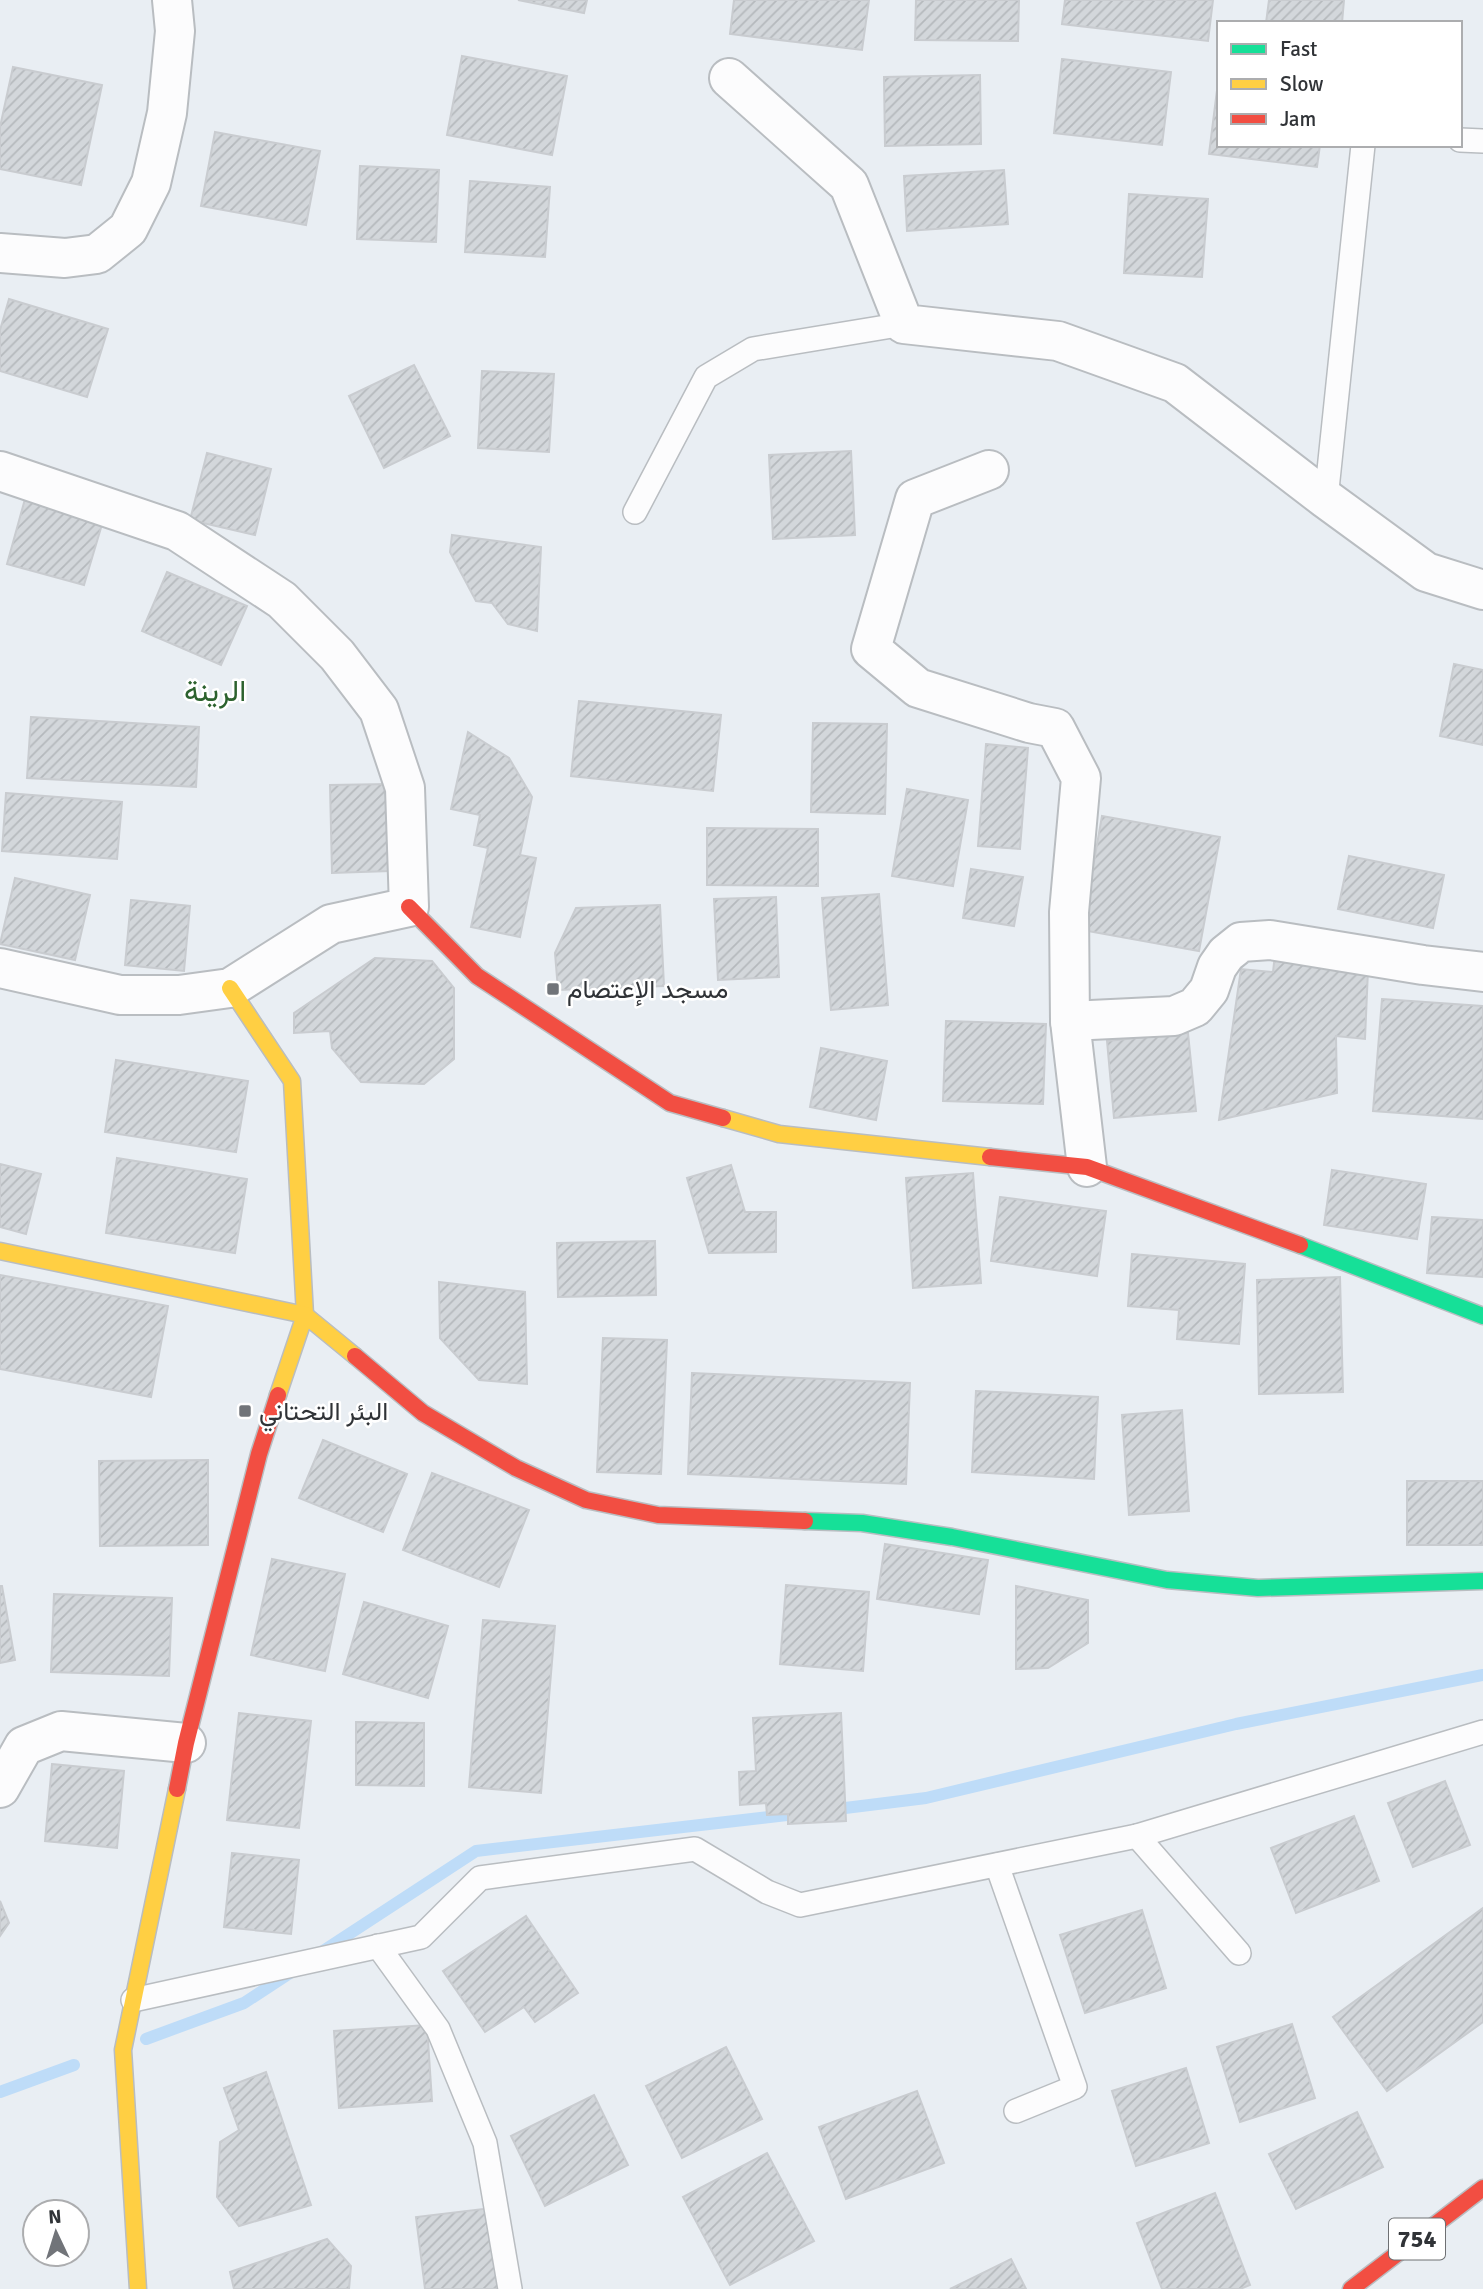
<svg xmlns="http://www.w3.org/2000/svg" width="1483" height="2289" viewBox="0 0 1483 2289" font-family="Signika,Vazirmatn,sans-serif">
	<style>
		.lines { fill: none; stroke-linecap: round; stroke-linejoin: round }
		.stream { stroke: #bedcf8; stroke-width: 12 }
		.building { fill: url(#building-hatch); stroke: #c9ccd0; stroke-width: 2 }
		.lane-casing { stroke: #b9bdc1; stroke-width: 26 }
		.street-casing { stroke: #b9bdc1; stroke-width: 42 }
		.fast-casing { stroke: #b9bdc1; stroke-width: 19 }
		.slow-casing { stroke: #b9bdc1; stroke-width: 19 }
		.jam-casing { stroke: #b9bdc1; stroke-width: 19 }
		.lane { stroke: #fcfcfd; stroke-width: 23 }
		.street { stroke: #fcfcfd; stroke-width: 38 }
		.fast { stroke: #16e098; stroke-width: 16 }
		.slow { stroke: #ffcf43; stroke-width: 16 }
		.jam { stroke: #f24e42; stroke-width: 16 }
		.poi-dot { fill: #717479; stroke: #fff; stroke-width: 2.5 }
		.labels { text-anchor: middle; stroke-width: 5; stroke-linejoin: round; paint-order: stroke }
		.shield { fill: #fff; stroke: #6e7073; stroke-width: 2 }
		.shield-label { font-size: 24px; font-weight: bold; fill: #303337 }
		.poi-label { font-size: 26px; fill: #303337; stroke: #fff; text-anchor: start }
		.quarter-label { font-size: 30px; fill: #2c622e; stroke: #fff }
	</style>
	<defs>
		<pattern id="building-hatch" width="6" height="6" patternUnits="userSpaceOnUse" patternTransform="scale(1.75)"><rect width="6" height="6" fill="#d3d7db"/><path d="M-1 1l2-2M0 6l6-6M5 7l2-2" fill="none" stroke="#b5b9bd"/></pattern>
	</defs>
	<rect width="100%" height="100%" fill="#e9eef3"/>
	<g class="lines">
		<g class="stream">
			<path d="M829,1810L926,1798L1236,1724L1483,1675"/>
			<path d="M320,1953L476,1851L804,1813"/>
			<path d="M146,2039L244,2003L293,1971"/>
			<path d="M0,2092L74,2065"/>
		</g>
	</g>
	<g class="building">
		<path d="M518,0H587L584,13Z"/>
		<path d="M734,0H869L862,50L730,34Z"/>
		<path d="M916,0H1019L1018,41L915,40Z"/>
		<path d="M1065,0H1213L1208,41L1062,24Z"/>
		<path d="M1269,0H1344L1342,23H1266Z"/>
		<path d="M462,56L567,76L552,155L447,135Z"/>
		<path d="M1062,59L1171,72L1162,145L1054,133Z"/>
		<path d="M13,67L102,85L81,185L0,169V127Z"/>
		<path d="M980,75L981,144L885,146L884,77Z"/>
		<path d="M1217,90L1219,145H1320L1317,167L1209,154Z"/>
		<path d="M215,132L320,151L306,225L201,206Z"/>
		<path d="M360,166L439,170L436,242L357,239Z"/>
		<path d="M1004,170L1008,224L907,231L904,176Z"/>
		<path d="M470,181L550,187L545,257L465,252Z"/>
		<path d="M1129,194L1208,199L1202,277L1124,273Z"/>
		<path d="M9,299L108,329L87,397L0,371V330Z"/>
		<path d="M414,365L450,436L384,468L349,396Z"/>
		<path d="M482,371L554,374L549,452L478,448Z"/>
		<path d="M851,451L855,535L773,539L769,455Z"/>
		<path d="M207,453L271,469L255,535L190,520Z"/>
		<path d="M25,499L103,521L84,585L7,564Z"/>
		<path d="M452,535L541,547L537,631L508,624L492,603L476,601L450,552Z"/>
		<path d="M167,572L247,606L221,665L142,631Z"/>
		<path d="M1454,664L1483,670V745L1440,736Z"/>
		<path d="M579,701L721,715L713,791L571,776Z"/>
		<path d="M31,717L199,727L196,787L27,778Z"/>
		<path d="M813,723L887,724L885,814L811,812Z"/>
		<path d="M468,732L509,758L532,797L520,855L536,858L520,937L471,927L488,848L474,845L480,815L451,809Z"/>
		<path d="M986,744L1028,748L1020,849L978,846Z"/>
		<path d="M389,784L390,871L332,873L330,785Z"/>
		<path d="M907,789L968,800L953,886L892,876Z"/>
		<path d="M6,793L122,802L117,859L2,851Z"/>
		<path d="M1102,816L1220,837L1199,951L1082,930Z"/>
		<path d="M707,828L818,829V886L707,885Z"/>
		<path d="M1349,856L1444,875L1433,928L1338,909Z"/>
		<path d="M971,869L1023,877L1014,926L963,918Z"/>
		<path d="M15,878L90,895L75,960L0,944Z"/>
		<path d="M879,894L888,1005L831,1010L822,898Z"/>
		<path d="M776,897L779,977L718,980L714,899Z"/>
		<path d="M131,900L190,906L184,971L125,965Z"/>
		<path d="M660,905L664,986L558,990L555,953L576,908Z"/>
		<path d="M1275,954L1368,970L1365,1039L1336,1036L1337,1093L1219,1120L1241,969L1273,972Z"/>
		<path d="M375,958L432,961L454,988V1059L424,1084L361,1082L332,1048L330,1031L294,1033V1013Z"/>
		<path d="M1382,999L1483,1006V1119L1373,1111Z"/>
		<path d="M946,1021L1046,1024L1043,1104L943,1101Z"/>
		<path d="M1188,1033L1196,1111L1114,1118L1107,1041Z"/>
		<path d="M821,1048L887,1061L876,1120L810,1107Z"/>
		<path d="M116,1060L248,1081L236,1152L105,1132Z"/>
		<path d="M117,1158L247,1179L235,1253L106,1233Z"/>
		<path d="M0,1164L41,1174L26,1234L0,1227Z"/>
		<path d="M731,1165L745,1212H776V1252L709,1253L687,1178Z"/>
		<path d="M1332,1170L1426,1184L1417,1239L1324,1225Z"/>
		<path d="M973,1173L981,1283L913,1288L906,1178Z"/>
		<path d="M1000,1197L1106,1211L1097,1276L991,1261Z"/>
		<path d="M1432,1217L1483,1220V1277L1427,1273Z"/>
		<path d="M655,1241L656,1295L558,1297L557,1243Z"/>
		<path d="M1132,1254L1245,1264L1239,1344L1177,1339L1179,1310L1128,1306Z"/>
		<path d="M0,1275L168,1306L151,1397L0,1369Z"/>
		<path d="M1340,1277L1343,1392L1259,1394L1257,1280Z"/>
		<path d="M439,1282L525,1292L527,1384L479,1380L440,1338Z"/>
		<path d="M603,1338L667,1340L661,1474L597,1472Z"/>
		<path d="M692,1373L910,1383L906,1484L688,1474Z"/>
		<path d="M976,1391L1098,1397L1094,1479L972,1472Z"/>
		<path d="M1182,1410L1189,1511L1129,1515L1122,1415Z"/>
		<path d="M323,1440L407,1474L383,1532L299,1498Z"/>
		<path d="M208,1460V1545L100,1546L99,1461Z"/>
		<path d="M432,1473L529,1510L499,1587L403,1550Z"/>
		<rect x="1407" y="1481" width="76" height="64"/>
		<path d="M885,1544L988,1560L979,1614L877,1599Z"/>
		<path d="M272,1559L345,1574L325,1671L251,1655Z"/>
		<path d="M786,1585L869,1592L863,1671L780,1664Z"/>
		<path d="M0,1586H2L15,1660L0,1663Z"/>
		<path d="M1016,1586L1088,1600V1643L1048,1668L1016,1669Z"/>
		<path d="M54,1594L172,1598L169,1676L51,1672Z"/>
		<path d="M364,1602L448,1626L428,1698L343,1674Z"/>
		<path d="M483,1620L555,1626L541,1793L469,1787Z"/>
		<path d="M239,1713L311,1721L299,1828L227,1820Z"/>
		<path d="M841,1713L846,1821L788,1824V1814L767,1815L766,1803L740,1805L739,1772L756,1771L753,1718Z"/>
		<path d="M356,1722L424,1723V1786L356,1785Z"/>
		<path d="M52,1764L124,1771L117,1848L45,1841Z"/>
		<path d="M1445,1781L1470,1845L1413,1867L1388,1803Z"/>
		<path d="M1354,1816L1379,1881L1296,1913L1271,1848Z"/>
		<path d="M232,1853L299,1860L291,1934L224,1927Z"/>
		<path d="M0,1901L9,1923L0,1936Z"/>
		<path d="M1483,1908V2022L1387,2091L1333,2017Z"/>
		<path d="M1142,1910L1166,1988L1085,2013L1060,1935Z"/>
		<path d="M526,1916L578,1993L535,2022L524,2007L485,2032L443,1971Z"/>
		<path d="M1292,2024L1315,2098L1240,2122L1217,2047Z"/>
		<path d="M427,2025L432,2101L339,2108L334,2031Z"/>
		<path d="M726,2047L762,2119L682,2158L646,2086Z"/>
		<path d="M1186,2068L1209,2143L1136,2166L1112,2091Z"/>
		<path d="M266,2072L311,2205L239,2226L217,2197L220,2142L239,2130L224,2088Z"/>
		<path d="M917,2091L944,2163L846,2199L819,2127Z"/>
		<path d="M594,2095L628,2165L545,2206L511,2136Z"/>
		<path d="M1357,2112L1383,2167L1296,2209L1269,2154Z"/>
		<path d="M767,2153L814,2241L730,2285L683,2197Z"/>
		<path d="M1215,2193L1250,2285L1240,2289H1162L1137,2223Z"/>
		<path d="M491,2208L501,2289H425L416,2217Z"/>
		<path d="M327,2239L351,2266L349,2289H234L230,2272Z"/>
		<path d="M1011,2259L1026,2289H950Z"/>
	</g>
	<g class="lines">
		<defs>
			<g id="lane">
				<path d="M1460,140L1483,141"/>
				<path d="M1326,499L1363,145"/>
				<path d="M635,512L706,377L753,349L904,324"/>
				<path d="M1137,1836L1483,1732"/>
				<path d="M997,1865L1075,2087L1016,2111"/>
				<path d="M378,1946L438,2029L485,2143L510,2289"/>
				<path d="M133,2000L421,1937L480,1878L695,1849L767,1892L800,1905L1137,1836L1239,1953"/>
			</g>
			<g id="street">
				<path d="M729,78L849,185L904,324L1058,341L1175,383L1326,499L1426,572L1483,590"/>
				<path d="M0,253L65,258L97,254L128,229L151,183L167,113L175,31L172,0"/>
				<path d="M989,470L915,499L871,649L918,688L1029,723L1055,728L1081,778L1069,912L1070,1021L1087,1167"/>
				<path d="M0,471L177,531L282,600L337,655L379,710L405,788L409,907L331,924L230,988L179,995H120L0,968"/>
				<path d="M1070,1021L1174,1016L1195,1007L1209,990L1217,967L1226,954L1241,942L1270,940L1423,965L1483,972"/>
				<path d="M0,1788L24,1746L61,1731L186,1743"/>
			</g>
			<g id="fast">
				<path d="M1300,1245L1483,1316"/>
				<path d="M805,1521L862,1523L952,1537L1167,1580L1258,1588L1483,1581"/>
			</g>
			<g id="slow">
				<path d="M230,988L292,1081L305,1315L278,1395"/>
				<path d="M723,1118L779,1134L990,1157"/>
				<path d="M0,1251L305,1315L355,1356"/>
				<path d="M138,2289L123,2050L177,1789"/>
			</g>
			<g id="jam">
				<path d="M409,907L477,976L670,1103L723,1118"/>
				<path d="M990,1157L1087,1167L1300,1245"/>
				<path d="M355,1356L423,1413L516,1468L586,1500L658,1515L805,1521"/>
				<path d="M177,1789L186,1743L259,1454L278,1395"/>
				<path d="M1351,2289L1483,2188"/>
			</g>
		</defs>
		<use href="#lane" class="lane-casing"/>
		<use href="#street" class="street-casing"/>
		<use href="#fast" class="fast-casing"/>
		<use href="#slow" class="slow-casing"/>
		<use href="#jam" class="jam-casing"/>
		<use href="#lane" class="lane"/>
		<use href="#street" class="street"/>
		<use href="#fast" class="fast"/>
		<use href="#slow" class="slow"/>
		<use href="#jam" class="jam"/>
	</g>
	<g class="poi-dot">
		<rect x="546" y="982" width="14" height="14" rx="3.5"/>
		<rect x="238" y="1404" width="14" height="14" rx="3.5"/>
	</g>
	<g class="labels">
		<rect class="shield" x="1389" y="2218.5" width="56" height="41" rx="5"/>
		<g class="shield-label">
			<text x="1417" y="2247">754</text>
		</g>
		<g class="poi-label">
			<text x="567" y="998">مسجد الإعتصام</text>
			<text x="259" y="1420">البئر التحتاني</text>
		</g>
		<g class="quarter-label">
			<text x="215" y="701">الرينة</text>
		</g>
	</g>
	<rect x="1217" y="21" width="245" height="126" fill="#ffffff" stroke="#acadaf" stroke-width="2"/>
	<rect x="1231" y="44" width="35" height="10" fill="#16e098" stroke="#acadaf" stroke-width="2"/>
	<text x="1280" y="56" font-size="21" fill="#303337">Fast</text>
	<rect x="1231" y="79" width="35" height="10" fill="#ffcf43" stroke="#acadaf" stroke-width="2"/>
	<text x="1280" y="91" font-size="21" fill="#303337">Slow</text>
	<rect x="1231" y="114" width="35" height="10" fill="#f24e42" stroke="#acadaf" stroke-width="2"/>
	<text x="1280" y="126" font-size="21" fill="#303337">Jam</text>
	<g transform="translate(56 2233) rotate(356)"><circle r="33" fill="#ffffff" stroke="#acadaf" stroke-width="2"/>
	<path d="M0-5L12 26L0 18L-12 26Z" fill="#717479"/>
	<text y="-10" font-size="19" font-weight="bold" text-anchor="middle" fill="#303337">N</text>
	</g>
</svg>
